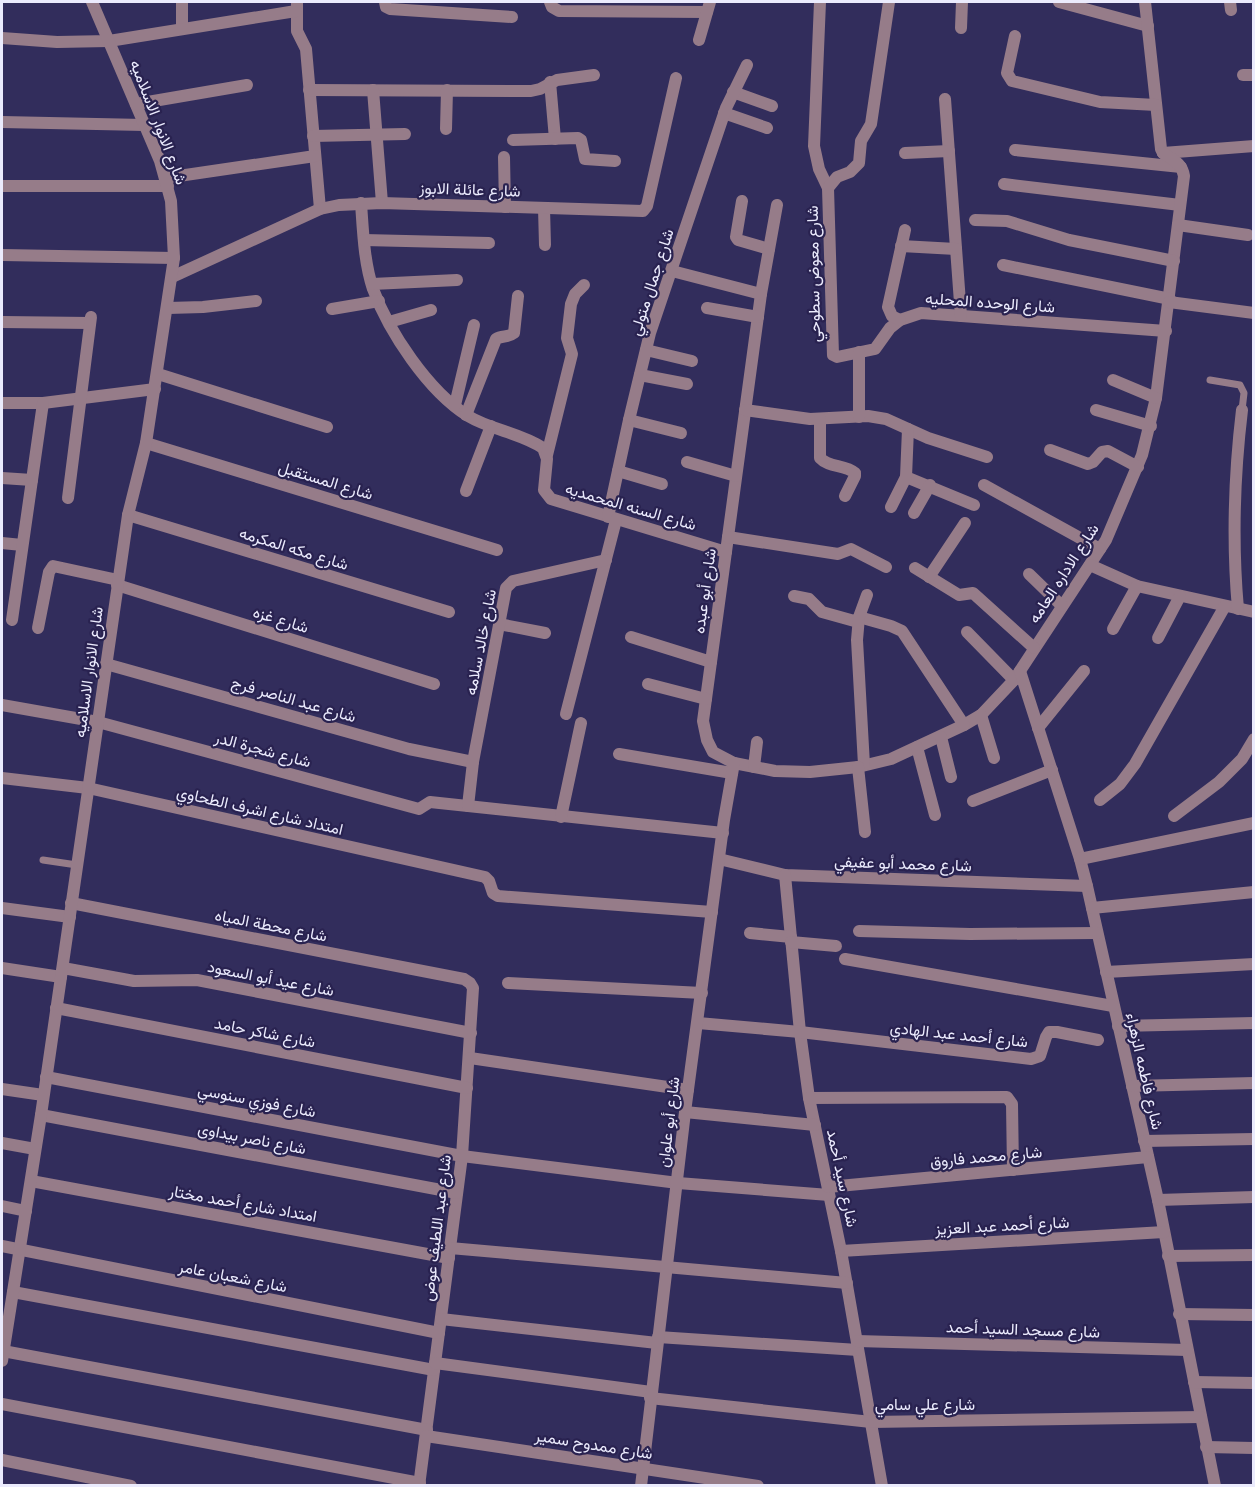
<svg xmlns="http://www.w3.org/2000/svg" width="1255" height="1487" viewBox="0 0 1255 1487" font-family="'Varela Round',Vazirmatn,sans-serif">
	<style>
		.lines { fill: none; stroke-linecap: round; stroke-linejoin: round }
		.lane { stroke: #967c89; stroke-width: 7 }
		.street { stroke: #967c89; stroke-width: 12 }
		.labels { text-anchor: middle; stroke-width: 4.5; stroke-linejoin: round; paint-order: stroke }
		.street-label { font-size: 16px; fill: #ebebfd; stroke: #292250 }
	</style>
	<rect width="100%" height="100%" fill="#322d5c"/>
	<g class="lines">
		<g class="lane">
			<path d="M1210,380L1240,385L1244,393L1242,410"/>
			<path d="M43,860L77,865"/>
		</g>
		<g class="street">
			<path d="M182,2V29"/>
			<path d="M297,2V31L306,49L320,209"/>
			<path d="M385,2L386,7L390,9L512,17"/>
			<path d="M550,2L552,7L559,11L707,12"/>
			<path d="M820,2L814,146L819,169L828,188"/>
			<path d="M889,2L871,124L861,141L859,163L850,172L837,177L828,188L833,355L837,357L875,349L890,328L900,320L921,313L1166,331"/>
			<path d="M1059,2L1148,26"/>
			<path d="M1145,2L1161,149L1163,153"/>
			<path d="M1230,2L1231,10"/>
			<path d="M961,28L962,2"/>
			<path d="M1015,36L1007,73L1012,81L1100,102L1156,105"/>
			<path d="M2,38L57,42L109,41L296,11"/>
			<path d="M699,40L710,2"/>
			<path d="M1243,75H1254"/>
			<path d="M550,82L555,139"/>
			<path d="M309,90L531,91L540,89L557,80L594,75"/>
			<path d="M373,90L382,203"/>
			<path d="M733,92L772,106"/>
			<path d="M945,99L961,316"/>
			<path d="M136,104L247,85"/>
			<path d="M724,113L767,128"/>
			<path d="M2,122L144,125"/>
			<path d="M446,129L447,90"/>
			<path d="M313,136L405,134"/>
			<path d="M513,140L578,138L581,140L585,159L615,161"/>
			<path d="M1015,150L1181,167"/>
			<path d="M905,153L949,151"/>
			<path d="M1163,153L1254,146"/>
			<path d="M504,157L505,207"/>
			<path d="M165,178L315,156"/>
			<path d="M1004,184L1180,205"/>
			<path d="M2,186H168"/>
			<path d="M742,201L736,237L738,240L769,249"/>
			<path d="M361,203C363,231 364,262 373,289C389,332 428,391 468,416C491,430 521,433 543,448L547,459L544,490L551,499L726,552"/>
			<path d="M777,205L761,294L703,721L707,740L713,752L734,763L775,771L810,772L858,767L891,759L964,725L981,715L1014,680L1106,540L1142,455L1156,398L1184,176C1182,163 1173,160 1163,153"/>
			<path d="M544,208L545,245"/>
			<path d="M975,220L1007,221L1069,240L1174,261"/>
			<path d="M1178,225L1248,235"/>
			<path d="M364,240L489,243"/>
			<path d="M901,246L956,249"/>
			<path d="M2,255L174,258"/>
			<path d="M1003,265L1170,299"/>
			<path d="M672,271L761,294"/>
			<path d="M172,277L320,209L339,205L382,203L643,211L647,206L676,78"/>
			<path d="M372,284L457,280"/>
			<path d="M1169,302L1254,313"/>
			<path d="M168,308L203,307L256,301"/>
			<path d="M707,308L758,317"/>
			<path d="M332,309L379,301"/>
			<path d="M900,320L892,316L888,307L905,230"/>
			<path d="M2,322L90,323"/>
			<path d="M389,322L431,310"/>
			<path d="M646,350L692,361"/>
			<path d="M158,374L327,427"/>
			<path d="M640,375L687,384"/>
			<path d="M1113,380L1156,398"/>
			<path d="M2,403H43L155,389"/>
			<path d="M455,405L474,325"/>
			<path d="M745,410L810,419L868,416L886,419L928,438L987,457"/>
			<path d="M1096,410L1151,426"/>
			<path d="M466,415L496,339C502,335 508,338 514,333L518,296"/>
			<path d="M859,417V352"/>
			<path d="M820,419V458C829,468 845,464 855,473V476L845,496"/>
			<path d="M629,420L681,433"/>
			<path d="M146,443L497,550"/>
			<path d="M1050,450L1088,464L1093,462L1102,452L1108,451L1138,467"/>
			<path d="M547,455L572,354L567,338L571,304L575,294L584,285"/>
			<path d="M687,462L736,476"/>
			<path d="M618,471L662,484"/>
			<path d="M906,477L974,505"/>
			<path d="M2,478L32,480"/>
			<path d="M984,485L1100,549"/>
			<path d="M466,491L491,426"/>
			<path d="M68,498L91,317"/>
			<path d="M891,507L906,477L908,429"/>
			<path d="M914,513L930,485"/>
			<path d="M128,515L449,612"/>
			<path d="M608,517L629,420L650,333L726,108L747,65"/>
			<path d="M728,537L838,554L851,549L886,567"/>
			<path d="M2,543L22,545"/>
			<path d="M1090,565L1137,586L1254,612"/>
			<path d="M915,568L959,595L973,593L1034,648"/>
			<path d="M1029,574L1062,606"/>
			<path d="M929,577L965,523"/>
			<path d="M117,585L434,684"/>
			<path d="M794,596L809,599L822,612L858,622"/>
			<path d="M1238,609C1232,542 1234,477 1242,410"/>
			<path d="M859,617L891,626L902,631L964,725"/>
			<path d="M12,620L43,403"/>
			<path d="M499,624L545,633"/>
			<path d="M38,628L49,572L53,566L118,580"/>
			<path d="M1113,629L1137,586"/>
			<path d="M967,632L1014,680"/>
			<path d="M631,637L711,662"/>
			<path d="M1158,638L1180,596"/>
			<path d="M106,664L409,749L473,762"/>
			<path d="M1020,671L1080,859L1087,886L1158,1200L1215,1486"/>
			<path d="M648,684L706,699"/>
			<path d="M2,705L98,722L419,809L430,802L723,833"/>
			<path d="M566,714L616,520"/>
			<path d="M981,715L994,758"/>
			<path d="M1038,728L1084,671"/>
			<path d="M941,737L951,777"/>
			<path d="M917,747L935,815"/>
			<path d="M619,754L732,773"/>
			<path d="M864,765L857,640L859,617L867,595"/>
			<path d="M754,767L757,742"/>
			<path d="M858,767L865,832"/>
			<path d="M2,778L88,788L485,877L489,881L493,893L498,896L712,912"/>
			<path d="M1100,800L1120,784L1135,764L1225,606"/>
			<path d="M973,801L1052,770"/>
			<path d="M468,806L473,762L506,588L513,581L606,560"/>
			<path d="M1174,816L1219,782L1242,759L1254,739"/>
			<path d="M561,817L581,723"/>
			<path d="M719,859L785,875L1087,886"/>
			<path d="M1080,859L1254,823"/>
			<path d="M785,875L800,1032L809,1098L841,1251L882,1486"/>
			<path d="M71,903L464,979L470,983L473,988L462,1156L419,1486"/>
			<path d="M2,908L70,917"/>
			<path d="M1092,908L1254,892"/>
			<path d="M859,931L970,934L1097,933"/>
			<path d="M750,933L791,937"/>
			<path d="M791,942L836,946"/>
			<path d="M845,959L1113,1006"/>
			<path d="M2,968L61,977"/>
			<path d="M63,968L134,981L197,980L471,1033"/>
			<path d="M1106,972L1254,964"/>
			<path d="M508,983L702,993"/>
			<path d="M56,1008L467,1088"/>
			<path d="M698,1023L800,1032L1031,1059L1040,1056L1046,1037L1049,1032H1057L1098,1040"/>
			<path d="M1118,1026L1254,1023"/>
			<path d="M470,1058L688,1090"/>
			<path d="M46,1077L462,1156L678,1183L829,1195"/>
			<path d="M1132,1086L1254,1083"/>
			<path d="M2,1089L43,1095"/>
			<path d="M809,1098L1007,1097L1012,1104L1013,1170"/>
			<path d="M685,1112L815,1125"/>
			<path d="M41,1115L457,1193"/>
			<path d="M1144,1141L1254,1139"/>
			<path d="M2,1143L35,1149"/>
			<path d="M31,1181L449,1258"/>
			<path d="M828,1187L1148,1157"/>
			<path d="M1158,1200L1254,1197"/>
			<path d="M2,1206L26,1211"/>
			<path d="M2,1246L439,1333"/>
			<path d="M450,1248L847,1283"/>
			<path d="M841,1251L1164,1232"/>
			<path d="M1168,1256L1254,1255"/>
			<path d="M13,1292L434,1370"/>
			<path d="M1179,1314L1254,1315"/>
			<path d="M441,1319L657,1343"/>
			<path d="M658,1337L858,1350"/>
			<path d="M857,1341L1187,1350"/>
			<path d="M3,1351L427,1430"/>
			<path d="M2,1361L41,1115L128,515L146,443L174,258L171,201L160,161L92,2"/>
			<path d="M435,1363L651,1392"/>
			<path d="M1194,1382L1254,1383"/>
			<path d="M650,1398L871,1422L1201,1417"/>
			<path d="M2,1404L420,1483"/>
			<path d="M426,1436L758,1486"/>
			<path d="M1206,1447L1254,1448"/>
			<path d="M2,1460L131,1486"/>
			<path d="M641,1486L685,1112L724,820L734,763"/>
		</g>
	</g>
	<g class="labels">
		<g class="street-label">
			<text transform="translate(159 122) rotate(69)" y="6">شارع الانوار الاسلاميه</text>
			<text transform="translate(470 189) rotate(2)" y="6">شارع عائلة الابوز</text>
			<text transform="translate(813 274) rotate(-91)" y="6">شارع معوض سطوحي</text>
			<text transform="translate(651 282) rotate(-72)" y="6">شارع جمال متولي</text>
			<text transform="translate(990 302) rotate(4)" y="6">شارع الوحده المحليه</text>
			<text transform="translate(326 480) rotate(17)" y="6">شارع المستقبل</text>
			<text transform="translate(631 506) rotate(16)" y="6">شارع السنه المحمديه</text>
			<text transform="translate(294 548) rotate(17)" y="6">شارع مكه المكرمه</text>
			<text transform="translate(1063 573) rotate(-57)" y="6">شارع الاداره العامه</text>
			<text transform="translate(704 591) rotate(-82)" y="6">شارع أبو عبده</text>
			<text transform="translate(281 619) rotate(17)" y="6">شارع غزه</text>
			<text transform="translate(480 642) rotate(-79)" y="6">شارع خالد سلامه</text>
			<text transform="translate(88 672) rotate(-82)" y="6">شارع الانوار الاسلاميه</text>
			<text transform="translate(294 699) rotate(16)" y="6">شارع عبد الناصر فرج</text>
			<text transform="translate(263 749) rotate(15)" y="6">شارع شجرة الدر</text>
			<text transform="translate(260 810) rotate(13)" y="6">امتداد شارع اشرف الطحاوي</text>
			<text transform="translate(903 863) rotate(2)" y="6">شارع محمد أبو عفيفي</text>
			<text transform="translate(271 925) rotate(11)" y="6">شارع محطة المياه</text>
			<text transform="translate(271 978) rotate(11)" y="6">شارع عيد أبو السعود</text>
			<text transform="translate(265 1032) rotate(11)" y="6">شارع شاكر حامد</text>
			<text transform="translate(959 1034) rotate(6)" y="6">شارع أحمد عبد الهادي</text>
			<text transform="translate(1145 1071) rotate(77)" y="6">شارع فاطمه الزهراء</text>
			<text transform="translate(257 1100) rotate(11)" y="6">شارع فوزي سنوسي</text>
			<text transform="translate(668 1122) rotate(-83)" y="6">شارع أبو علوان</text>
			<text transform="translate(252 1138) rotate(11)" y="6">شارع ناصر بيداوى</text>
			<text transform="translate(986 1156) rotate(-5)" y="6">شارع محمد فاروق</text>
			<text transform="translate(843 1178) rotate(78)" y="6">شارع سيد أحمد</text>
			<text transform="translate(243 1203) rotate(10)" y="6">امتداد شارع أحمد مختار</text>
			<text transform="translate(1002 1225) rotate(-3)" y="6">شارع أحمد عبد العزيز</text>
			<text transform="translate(436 1228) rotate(-83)" y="6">شارع عبد اللطيف عوض</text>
			<text transform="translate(233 1276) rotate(11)" y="6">شارع شعبان عامر</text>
			<text transform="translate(1023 1329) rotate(2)" y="6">شارع مسجد السيد أحمد</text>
			<text x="925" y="1410">شارع علي سامي</text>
			<text transform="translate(594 1444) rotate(9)" y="6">شارع ممدوح سمير</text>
		</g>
	</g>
	<rect width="1255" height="1487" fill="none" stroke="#ebebfd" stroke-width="6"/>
</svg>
